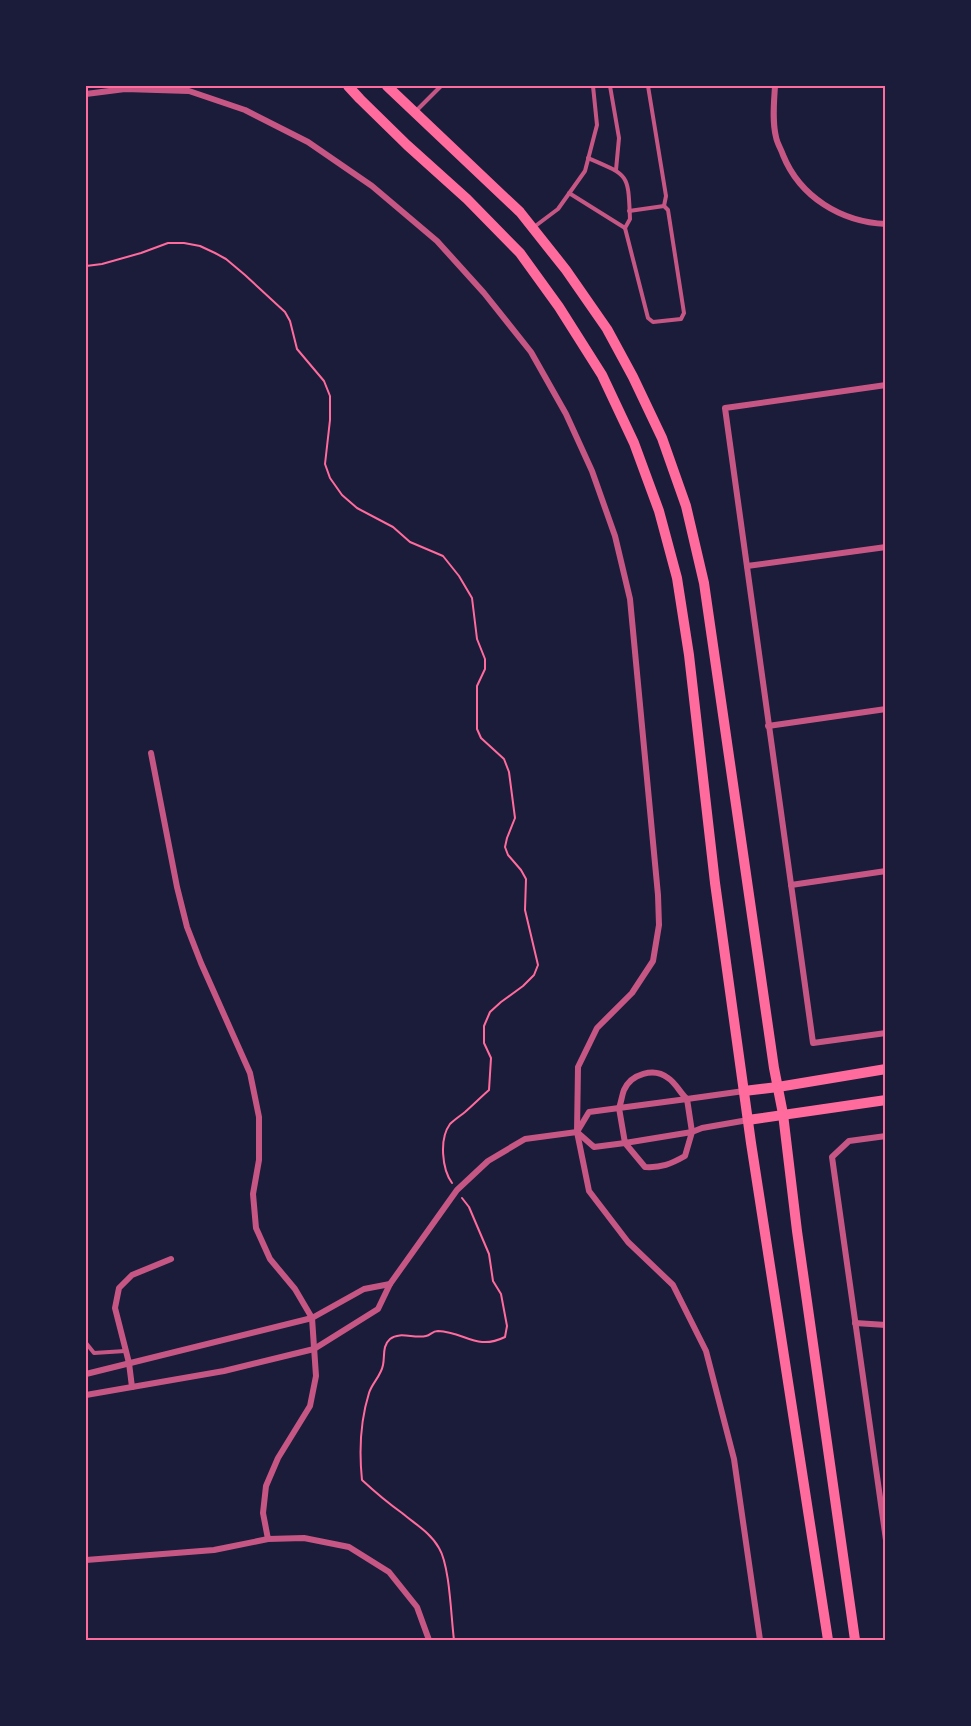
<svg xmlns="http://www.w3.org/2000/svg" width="971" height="1726" viewBox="0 0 971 1726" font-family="'Alegreya Sans',sans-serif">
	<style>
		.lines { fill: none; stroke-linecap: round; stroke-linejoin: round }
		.path { stroke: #ff6b9d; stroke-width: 2 }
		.service { stroke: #c65784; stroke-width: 4 }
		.minor { stroke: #c65784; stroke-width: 6 }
		.secondary { stroke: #ff6b9d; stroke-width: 10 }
		.neatline { fill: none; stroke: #ff6b9d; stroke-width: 2 }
	</style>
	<rect width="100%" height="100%" fill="#1b1b3a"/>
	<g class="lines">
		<g class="path">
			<path d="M86,266L102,264L141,253L168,243H184L200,246L215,253L226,259L245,275L285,312L290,321L297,349L324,381L330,396V420L325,464L330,478L342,495L357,508L393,527L410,542L443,556L459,576L472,598L477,639L485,659V669L477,686V729L481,738L504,759L509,772L515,818L507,838L505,847L508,855L521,870L526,879L525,910L538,965L534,975L523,986L501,1002L490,1012L484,1026V1043L491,1058L489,1090C481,1097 473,1105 465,1112C460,1116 454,1120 450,1124C439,1139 442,1169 452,1183"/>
			<path d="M454,1640C451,1618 450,1566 439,1548C431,1533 415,1524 402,1513C388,1503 375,1492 362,1480C359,1451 360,1422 369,1393C372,1383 381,1376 383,1365C385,1356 382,1346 390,1339C400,1331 414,1339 426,1336C431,1335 432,1331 438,1331C465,1332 476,1351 505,1337L507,1326L501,1294L493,1281L489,1254L469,1207L462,1198"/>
		</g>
		<g class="service">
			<path d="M610,86L619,138L616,170"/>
			<path d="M648,86L666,196L664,206"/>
			<path d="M416,111L441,86"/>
			<path d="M569,193L625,228L630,219C628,174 630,176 588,158"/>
			<path d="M534,227L558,209L585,171L597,125L593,86"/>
			<path d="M625,228L648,318L653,322L681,319L684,313L668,210L664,206L629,211"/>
			<path d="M86,1343L94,1353L125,1351"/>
		</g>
		<g class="minor">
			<path d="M775,86C774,102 772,121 776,137C777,143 781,149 783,155C800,197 841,222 886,224"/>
			<path d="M86,94L125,89L189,91L245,110L308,142L372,186L437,241L484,293L531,352L566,414L592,471L615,536L630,599L658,895L659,925L653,961L632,993L597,1028L578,1067L577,1132L589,1191L628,1242L673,1285L706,1351L734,1459L760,1640"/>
			<path d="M886,385L725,408L813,1043L886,1033"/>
			<path d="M747,566L886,547"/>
			<path d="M768,726L886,709"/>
			<path d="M151,753L177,887L187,927L201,963L250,1073L259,1117V1160L253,1194L256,1228L270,1259L295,1289L312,1318L316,1376L310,1406L278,1458L266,1486L263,1513L268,1539L304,1538L349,1547L389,1572L417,1607L429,1640"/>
			<path d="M791,885L886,871"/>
			<path d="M687,1099L692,1132L625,1143L619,1108Z"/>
			<path d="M577,1132L594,1147L625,1143L645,1167C661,1168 671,1164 685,1156L692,1132L702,1128L748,1120"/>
			<path d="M886,1136L849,1141L832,1157L886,1540"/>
			<path d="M855,1323L886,1325"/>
			<path d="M86,1374L312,1318L364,1289L390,1284"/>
			<path d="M132,1387L129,1363L115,1308L119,1288L132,1275L171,1259"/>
			<path d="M86,1395L224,1371L314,1349L378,1309L390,1284L457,1190L488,1161L525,1139L577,1132L589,1112L619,1108C621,1103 622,1095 624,1090C631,1074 654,1067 668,1078C676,1083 680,1093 687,1099L744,1091"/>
			<path d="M86,1560L214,1550L268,1539"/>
		</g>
		<g class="secondary">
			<path d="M348,86L360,99L407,145L467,199L520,253L559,307L602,375L634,443L659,511L677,578L689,655L715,883L751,1143L828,1640"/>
			<path d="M387,86L520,212L566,270L607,329L633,377L662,438L686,506L704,583L774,1068L783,1114L797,1231L855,1640"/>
			<path d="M744,1091L778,1087L886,1069"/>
			<path d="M748,1120L886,1100"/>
		</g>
	</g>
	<rect width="971" height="1726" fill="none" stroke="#1b1b3a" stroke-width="174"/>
	<rect x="87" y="87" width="797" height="1552" class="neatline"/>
</svg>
